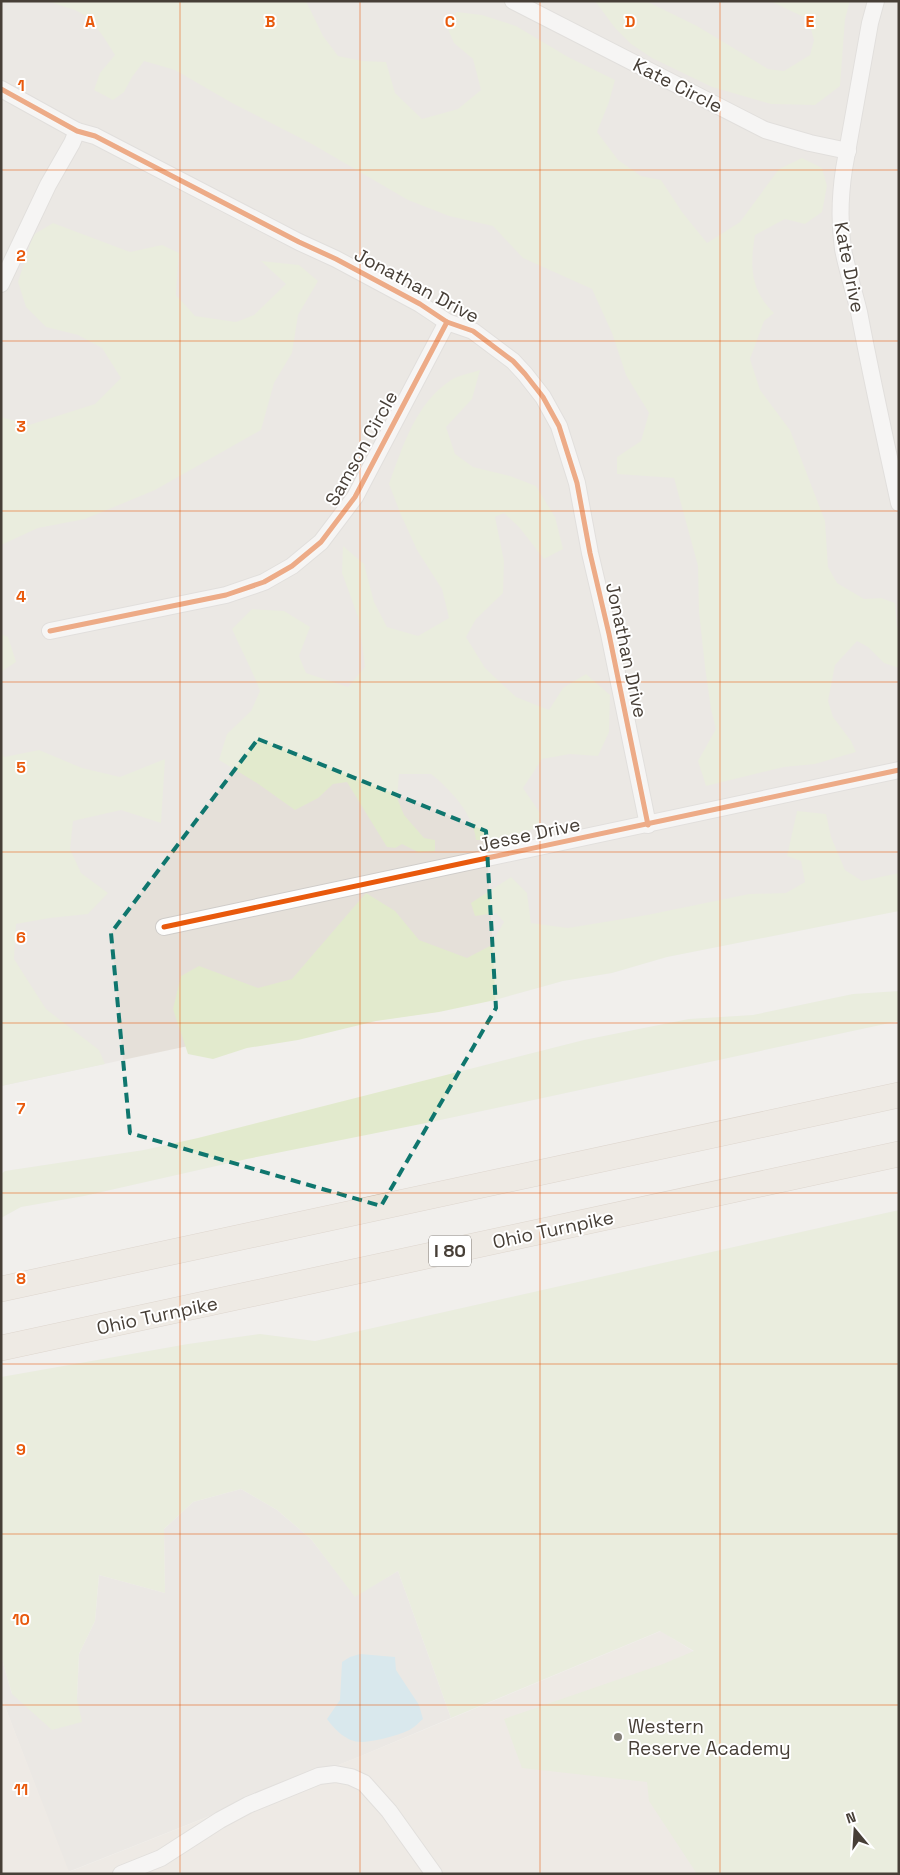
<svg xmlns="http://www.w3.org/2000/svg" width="900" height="1875" viewBox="0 0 900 1875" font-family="'Space Grotesk',sans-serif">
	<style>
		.residential { fill: #e5e0d9 }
		.education { fill: #ebe5db }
		.green { fill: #e2eacd }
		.water { fill: #bde0ed }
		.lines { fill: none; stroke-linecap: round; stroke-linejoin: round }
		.minor-casing { stroke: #cfccc9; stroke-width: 18 }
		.highway-casing { stroke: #c8b9a8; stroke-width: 26 }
		.minor { stroke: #fdfdfc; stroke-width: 16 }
		.highway { stroke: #ebe4da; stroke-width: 25 }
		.cycleway-casing { stroke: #fff; stroke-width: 8 }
		.cycleway { stroke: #e8590c; stroke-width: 5 }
		.marked { fill: none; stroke: #0f766e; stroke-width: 4; stroke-dasharray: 10 6; stroke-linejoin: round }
		.grid { fill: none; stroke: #e8590c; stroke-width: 1; stroke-opacity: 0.55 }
		.poi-dot { fill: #827d76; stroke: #fff; stroke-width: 2 }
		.labels { text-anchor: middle; stroke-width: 4; stroke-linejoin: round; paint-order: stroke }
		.shield { fill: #fff; stroke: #7e7973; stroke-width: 1 }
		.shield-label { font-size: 18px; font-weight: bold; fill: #473f37 }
		.street-label { font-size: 19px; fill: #473f37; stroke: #fff }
		.poi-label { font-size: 19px; fill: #473f37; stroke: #fff; text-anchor: start }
		.grid-label { font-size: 16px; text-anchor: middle; font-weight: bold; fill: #e8590c; stroke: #fff; stroke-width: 4; stroke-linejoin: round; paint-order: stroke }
	</style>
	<rect width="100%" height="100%" fill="#f1efec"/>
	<g class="residential">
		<path d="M1,1H899V894L1,1086Z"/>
		<path d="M241,1489L277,1510L311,1539L355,1596L398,1571L451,1718L361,1756L68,1872L1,1696V1656L12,1694L77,1699L79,1654L95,1621L99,1575L165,1593L164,1529L193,1502Z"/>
	</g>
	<path class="education" d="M661,1631L899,1781V1874H1V1696L69,1872L361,1756Z"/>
	<g class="green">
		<path d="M49,1H306L323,36L338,56L363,61L386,62L395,93L422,119L458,109L481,90L473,59L454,43L446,25L457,12L482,15L516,26L568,57L615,80L609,102L597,132L618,160L641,176L661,180L682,212L707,243L740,222L779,169L802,158L822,168L827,186L822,212L805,224L785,219L755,235C750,266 750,290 774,313L764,321L750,359L760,390L790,430L825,521L828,567L837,583L864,599L881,598L895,603L897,626L899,630V668L884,663L868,647L857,641L835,665L828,701L833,717L851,741L856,752L815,764L784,767L706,786L698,761L716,729L711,709L705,667L699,612L698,566L674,478L617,474V457L641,441L649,413L626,375L612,333L592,289L523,258L493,226L449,216L408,200L312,144L232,103L175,70L144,61L132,77L124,92L113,100L94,90L100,73L115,55C105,39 94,19 75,10C67,7 57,5 49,1Z"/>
		<path d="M595,1H646L697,26L768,69L784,71L810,55L814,40L808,19L770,1H850L845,19L840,86L815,105L771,104L712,87L652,58L631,44L615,28Z"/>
		<path d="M53,223L130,252L162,245L179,253L176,295L195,316L236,322L254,315L286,284L261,261L299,265L318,281L298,315L292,353L274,383L261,430L155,490L85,519L38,528L1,545V417L29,425L95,404L121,378L102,348L78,335L46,327L26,307L18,282L33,235Z"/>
		<path d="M480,370L472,399L446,427L455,454L473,467L510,476L536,486L555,517L563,549L544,559L519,527L504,513L495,517L504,561L503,593L476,619L466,637L485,668L516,697L549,710L563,688L586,674L610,695L609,732L598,756L570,754L542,759L523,788L540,813L538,827L504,840H476C474,815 450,789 431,774H399L397,798L404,815L424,838L435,840V851L418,852L402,844L395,848L387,847L347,782L333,784L318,798L295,810L257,783L219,760L227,734L251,711L260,691C252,669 241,650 232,629L252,609L284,611L310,627L299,656L306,673L348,687L365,667L358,617L342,573L343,546L364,564L374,602L387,627L418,636L449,618L442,589L417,550L401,515L389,484C403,446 415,404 451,380C459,375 471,373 480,370Z"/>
		<path d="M1,634L8,637L16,662L1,672Z"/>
		<path d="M39,750L82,768L120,777L165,759L161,823L121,810L73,821L70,849L81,873L108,893L88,914L50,918L16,924L14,959L46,1009L99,1050L105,1064L1,1086V751L4,757Z"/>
		<path d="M797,811L826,814L831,837L845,870L862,881L899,873V911L667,957L612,973L563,981L495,1000L439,1012L376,1021L298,1040L247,1048L213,1059L188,1054L173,1009L181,976L199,966L258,988L292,979L366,893L395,911L419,940L467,958L490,946L504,922L496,913L475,916L471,903L511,877L527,893L531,923L568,928L647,915L749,894L786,893L805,882L801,861L787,856Z"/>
		<path d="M899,991V1021L431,1122L247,1159L84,1196L21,1207L1,1218V1174L5,1171L144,1150L198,1138L584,1040L689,1019L753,1015L853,994Z"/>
		<path d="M899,1210V1874H697L649,1801L647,1782L522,1768L504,1719L663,1664L694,1651L660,1631L451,1718L398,1571L355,1597L311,1539L277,1510L241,1489L193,1502L164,1529L165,1593L99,1575L95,1621L79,1654L77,1699L82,1722L52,1730L12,1694L1,1656V1377L188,1344L260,1334L315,1341Z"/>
	</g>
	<path class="water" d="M360,1654L395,1657L396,1670L419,1705L423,1719C419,1722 415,1727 411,1729C401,1735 373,1742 361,1742C347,1742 335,1730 327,1719L340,1700L342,1662L350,1657Z"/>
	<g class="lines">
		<defs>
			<g id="minor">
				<path d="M513,1L765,130L810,143L848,151"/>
				<path d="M876,1L870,23L844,169C840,196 839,222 843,249C847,270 854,291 859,312C871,376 885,439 899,503"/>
				<path d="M1,89L77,131L95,136L299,242L336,259L420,304L447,322L473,331L513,361L525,374L543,397L559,426L577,483L590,553L609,634L648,825"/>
				<path d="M1,284L48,185L72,143L77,131"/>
				<path d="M50,631L226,595L264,582L292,566L321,542L355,497L447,322"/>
				<path d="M164,927L899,770"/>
				<path d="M121,1874L161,1858L220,1820L248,1805L319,1776L335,1774L351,1777L364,1783L389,1811L434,1874"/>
			</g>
			<g id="highway">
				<path d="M1,1289L899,1095"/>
				<path d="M1,1348L899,1154"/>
			</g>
		</defs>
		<use href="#minor" class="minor-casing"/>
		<use href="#highway" class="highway-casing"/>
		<use href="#minor" class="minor"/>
		<use href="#highway" class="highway"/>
		<defs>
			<g id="cycleway">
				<path d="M1,89L77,131L95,136L299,242L336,259L420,304L447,322L473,331L513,361L525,374L543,397L559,426L577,483L590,553L609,634L648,825"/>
				<path d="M50,631L226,595L264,582L292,566L321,542L355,497L447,322"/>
				<path d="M164,927L899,770"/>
			</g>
		</defs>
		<use href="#cycleway" class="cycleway-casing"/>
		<use href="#cycleway" class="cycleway"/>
	</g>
	<path d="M0 0H900V1875H0ZM258,739L486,831L496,1008L381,1206L130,1133L111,933Z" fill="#f1efec" fill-opacity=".55" fill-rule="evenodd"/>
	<path class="marked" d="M258,739L486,831L496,1008L381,1206L130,1133L111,933Z"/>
	<path class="grid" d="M180,1V1874M360,1V1874M540,1V1874M720,1V1874M1,170H899M1,341H899M1,511H899M1,682H899M1,852H899M1,1023H899M1,1193H899M1,1364H899M1,1534H899M1,1705H899"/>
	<circle class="poi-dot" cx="618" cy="1737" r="5"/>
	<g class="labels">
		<rect class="shield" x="429" y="1235.5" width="42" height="31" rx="4"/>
		<g class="shield-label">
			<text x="450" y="1257">I 80</text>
		</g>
		<g class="street-label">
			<text transform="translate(678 85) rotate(27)" y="7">Kate Circle</text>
			<text transform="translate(850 267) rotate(79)" y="7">Kate Drive</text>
			<text transform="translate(417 285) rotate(28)" y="7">Jonathan Drive</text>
			<text transform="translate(361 448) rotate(-61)" y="7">Samson Circle</text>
			<text transform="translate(627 650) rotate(78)" y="7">Jonathan Drive</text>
			<text transform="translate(529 834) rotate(-12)" y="7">Jesse Drive</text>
			<text transform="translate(553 1229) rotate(-12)" y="7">Ohio Turnpike</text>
			<text transform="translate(157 1315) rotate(-12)" y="7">Ohio Turnpike</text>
		</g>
		<g class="poi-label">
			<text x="628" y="1733">Western<tspan x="628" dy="22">Reserve Academy</tspan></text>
		</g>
	</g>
	<g class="grid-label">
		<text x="90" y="27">A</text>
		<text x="270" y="27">B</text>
		<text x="450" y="27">C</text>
		<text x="630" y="27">D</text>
		<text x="810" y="27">E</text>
		<text x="21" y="91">1</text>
		<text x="21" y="261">2</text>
		<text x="21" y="432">3</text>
		<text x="21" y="602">4</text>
		<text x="21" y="773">5</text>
		<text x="21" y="943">6</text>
		<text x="21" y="1114">7</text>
		<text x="21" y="1284">8</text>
		<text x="21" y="1455">9</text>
		<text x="21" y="1625">10</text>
		<text x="21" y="1795">11</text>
	</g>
	<rect width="900" height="1875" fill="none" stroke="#473f37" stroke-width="5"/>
	<g transform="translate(855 1830) rotate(342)" stroke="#ffffff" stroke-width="4" paint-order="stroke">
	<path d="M0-4L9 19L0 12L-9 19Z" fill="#473f37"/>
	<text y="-8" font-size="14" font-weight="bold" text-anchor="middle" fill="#473f37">N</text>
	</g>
</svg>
